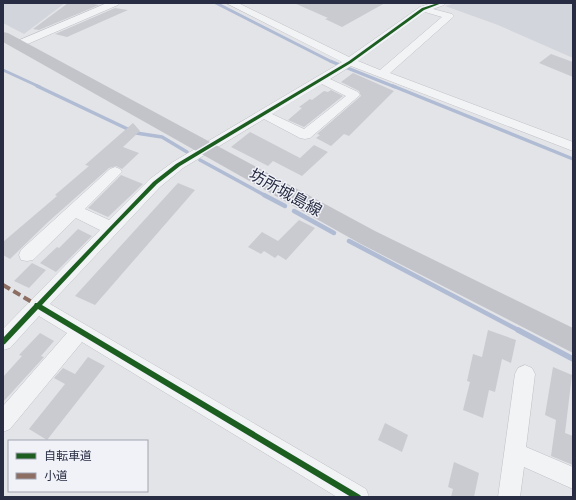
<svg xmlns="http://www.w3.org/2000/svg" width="576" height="500" viewBox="0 0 576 500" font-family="Jost,'Noto Sans JP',sans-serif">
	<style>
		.built { fill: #d3d5dd }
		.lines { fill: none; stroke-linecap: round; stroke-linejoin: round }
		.stream-far3 { stroke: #b0bbd4; stroke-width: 3 }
		.stream-far2 { stroke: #b0bbd4; stroke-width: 3.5 }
		.stream-far1 { stroke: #b0bbd4; stroke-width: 4.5 }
		.stream { stroke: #b0bbd4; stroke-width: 5.5 }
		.building { fill: #cacbd1 }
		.minor-casing { stroke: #c0c1c6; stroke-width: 1 }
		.minor { fill: #f2f3f5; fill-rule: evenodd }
		.secondary { fill: #c3c4ca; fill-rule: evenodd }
		.quiet { stroke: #8d6e63; stroke-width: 4; stroke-dasharray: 8 4; stroke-linecap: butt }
		.cycleway-casing { stroke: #f1f2f8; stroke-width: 3 }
		.cycleway { fill: #1b5e20; fill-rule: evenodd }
		.labels { text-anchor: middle; stroke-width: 3; stroke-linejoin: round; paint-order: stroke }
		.street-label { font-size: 16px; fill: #282d43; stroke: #f1f2f8 }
	</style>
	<rect width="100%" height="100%" fill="#e3e4e8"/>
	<g class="built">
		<path d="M3,3H65L24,34L3,23Z"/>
		<path d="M456,3H573V58L498,25L445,6Z"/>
	</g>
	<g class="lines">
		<g class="stream-far3">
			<path d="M216,3L330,61L395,87"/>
			<path d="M3,70L40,87"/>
		</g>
		<g class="stream-far2">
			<path d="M37,86L136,133L162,137L187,152"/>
			<path d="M393,86L573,159"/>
			<path d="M200,160L266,196"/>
		</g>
		<g class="stream-far1">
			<path d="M264,195L285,206"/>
			<path d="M294,211L334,233"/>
			<path d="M349,241L520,331"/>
		</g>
		<path class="stream" d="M518,330L573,359"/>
	</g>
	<g class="building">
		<path d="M68,3H89L99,5L39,30L33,29Z"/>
		<path d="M294,3H385L342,27L325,19L328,18Z"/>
		<path d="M115,8L128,10L67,37L55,34Z"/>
		<path d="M551,54L573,62V77L539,63Z"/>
		<path d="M353,73L394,91L349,136L344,134L331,146L316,138L320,135L317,134L361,96L359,91L341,82Z"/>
		<path d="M331,90L343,96L304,127L288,120L302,108L299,107L310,99L312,100L324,91L328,92Z"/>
		<path d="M133,123L140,131L123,147L139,153L122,169L116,166L109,168L48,222L10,259L3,255V242L57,196L55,195L89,166L85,165Z"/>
		<path d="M250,132L300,158L314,145L328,152L302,176L273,161L268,166L231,147Z"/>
		<path d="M121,175L143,184L108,217L88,208Z"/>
		<path d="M178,183L195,190L95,305L75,296Z"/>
		<path d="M299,220L315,228L286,260L278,255L275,258L264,251L261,254L248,247L262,232L278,241Z"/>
		<path d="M78,229L92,236L56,272L40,263L57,247L59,248Z"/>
		<path d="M32,263L46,270L29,288L14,281Z"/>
		<path d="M488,330L516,340L511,363L502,359L495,392L489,390L483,418L463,410L470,382L467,381L473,354L482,357Z"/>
		<path d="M40,333L54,341L41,356L44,357L3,402V377L22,356L19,355Z"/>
		<path d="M88,357L105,366L47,440L29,429L65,384L54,378L63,368L75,374Z"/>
		<path d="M553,367L572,375L565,433L573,436V465L551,456L556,420L545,415Z"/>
		<path d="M385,423L408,435L402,452L378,440Z"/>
		<path d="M454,462L479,473L474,497H451L453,489L448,487Z"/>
	</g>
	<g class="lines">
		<defs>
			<g id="minor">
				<path d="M107,3H120L118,5L23,46L19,47L14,44L15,42Z"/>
				<path d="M226,3H238L349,57L420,7L432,3H446L444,5L433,9L452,14L454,16L452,18L390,73L573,142V151L351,66L330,79L358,92L360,95L310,138L305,139L300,138L264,119L183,168L160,187L50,304L366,489L369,497H337L82,342L10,429L3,432V406L67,333L39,316L10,348L3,350V329L100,230L76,218L33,260L27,261L21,260L19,255L21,250L110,169L115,167L120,169L122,172L85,209L109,220L150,179L173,162L342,62ZM425,12L442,17L380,70L358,61ZM322,84L346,96L304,129L272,114Z"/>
				<path d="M525,365L532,368L535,374L526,447L573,467V489L524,467L520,497H498L515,374L518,368Z"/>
			</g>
		</defs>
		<use href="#minor" class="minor-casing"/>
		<use href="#minor" class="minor"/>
		<path class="secondary" d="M3,32L8,33L375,231L573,328V353L359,243L3,42Z"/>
		<path class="quiet" d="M3,285L37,305"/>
		<defs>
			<path id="cycleway" d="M438,3H442L424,10L351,63L180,166L157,184L113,229L42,305L360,495L362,497H351L38,309L5,344L3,345V338L34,305L35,303H37L153,182L176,164L349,61L422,8Z"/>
		</defs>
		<use href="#cycleway" class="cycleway-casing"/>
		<use href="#cycleway" class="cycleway"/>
	</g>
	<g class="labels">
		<g class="street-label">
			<text transform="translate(286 192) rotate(29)" y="6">坊所城島線</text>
		</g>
	</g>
	<rect width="576" height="500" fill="none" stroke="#282d43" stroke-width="8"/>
	<rect x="8" y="440" width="140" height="52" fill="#f1f2f8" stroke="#a1a3b0"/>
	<rect x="16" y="453" width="20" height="6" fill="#1b5e20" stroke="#a1a3b0"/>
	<text x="44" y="460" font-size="12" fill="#282d43">自転車道</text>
	<rect x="16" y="473" width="20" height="6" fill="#8d6e63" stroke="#a1a3b0"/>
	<text x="44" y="480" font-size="12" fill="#282d43">小道</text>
</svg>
